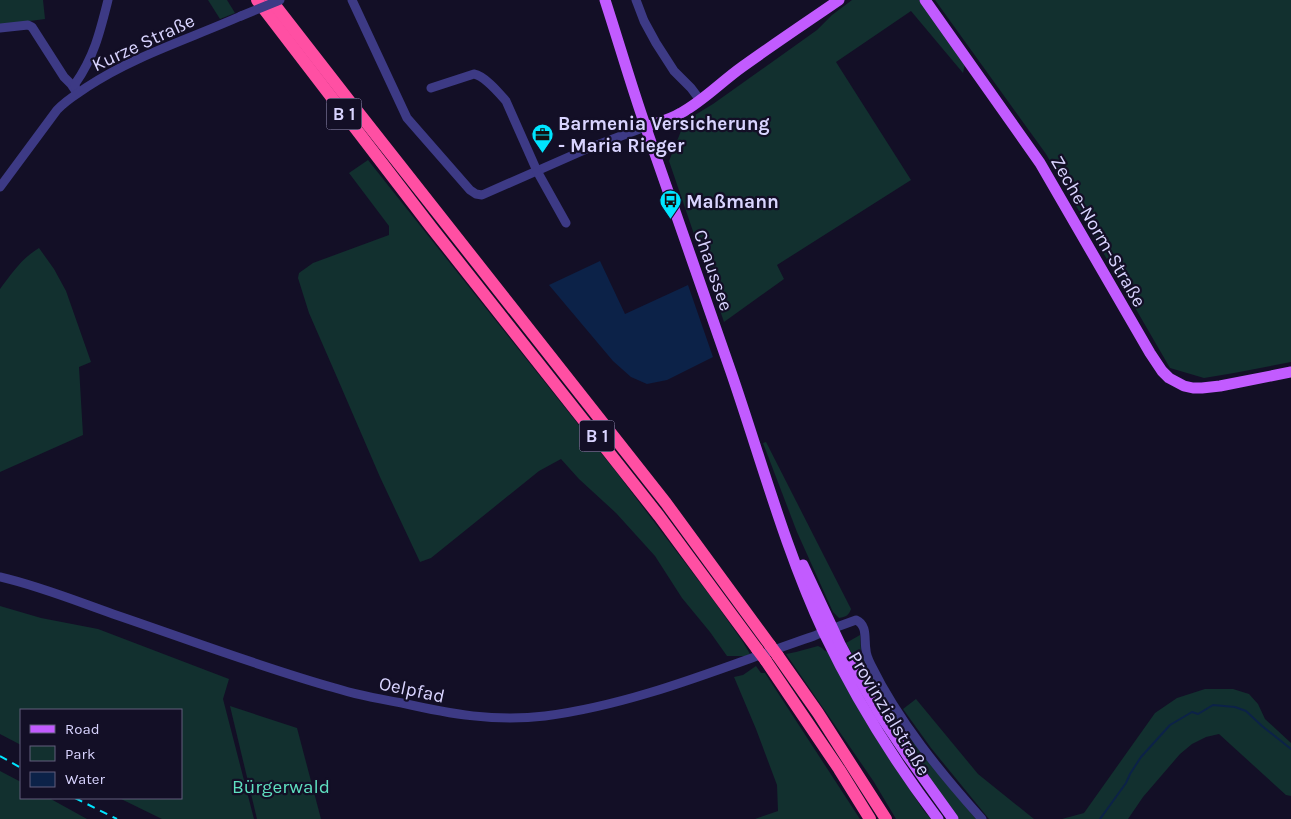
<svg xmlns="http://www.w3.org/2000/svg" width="1291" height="819" viewBox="0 0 1291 819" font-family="Karla,sans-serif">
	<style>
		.green { fill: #12302f }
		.water { fill: #0c2248 }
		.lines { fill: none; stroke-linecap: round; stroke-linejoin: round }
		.stream { stroke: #0c2248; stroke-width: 2 }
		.minor { stroke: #3d3a85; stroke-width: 9 }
		.major { stroke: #c25bff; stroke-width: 11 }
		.highway { stroke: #ff4fa3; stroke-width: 12 }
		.rail { stroke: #00e5ff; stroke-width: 2; stroke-dasharray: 8 6; stroke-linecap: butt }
		.minor-bridge { stroke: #3d3a85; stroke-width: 9 }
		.highway-bridge { stroke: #ff4fa3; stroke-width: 12 }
		.labels { text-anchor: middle; stroke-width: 4.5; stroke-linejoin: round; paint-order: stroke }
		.shield { fill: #130f26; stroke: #9e99be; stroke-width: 1 }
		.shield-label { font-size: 18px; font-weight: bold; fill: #d9d4ff }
		.street-label { font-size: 19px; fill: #d9d4ff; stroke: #130f26 }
		.poi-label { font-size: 19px; font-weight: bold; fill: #d9d4ff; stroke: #130f26; text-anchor: start }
		.park-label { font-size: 19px; fill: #5fe0c0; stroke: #130f26 }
	</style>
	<rect width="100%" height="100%" fill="#130f26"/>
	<g class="green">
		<path d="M0,0H43L45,19L0,25Z"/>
		<path d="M208,0H227L235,13L220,19Z"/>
		<path d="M852,0H919L965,64L963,73L911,11L836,62L911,180L777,265L784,279L724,322L669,161L685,121L713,104L817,30L832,15Z"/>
		<path d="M935,0H1291V362L1234,373L1204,378L1170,368L1046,154Z"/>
		<path d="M368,160L617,473L711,597L743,642L750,654L746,656H727L710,632L682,598L655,556L616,513L579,479L561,459L539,471L431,558L420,562L380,477L336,375L309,313L298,278L299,273L313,263L389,235V226L349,173Z"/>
		<path d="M39,248L54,269L66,291L91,362L79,367L83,435L0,472V289C13,272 21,259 39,248Z"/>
		<path d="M766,442L851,609C849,615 846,617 839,618L833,612L797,532L763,443Z"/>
		<path d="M0,606L41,618L98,629L229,679L223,699L254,819H162L119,798H181V710H21V745L0,734Z"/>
		<path d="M860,635L861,653L873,679L907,734L953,792L976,819H959L921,766L876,698L846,643Z"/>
		<path d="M818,646L822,648L825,651L830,652L868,726L924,811L931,819H896L874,782L786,654L796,652Z"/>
		<path d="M756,666L761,673H765L860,819H755L778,811L777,785L756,729L734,677L743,675Z"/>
		<path d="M1205,689H1233L1249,694L1258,704L1265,719L1291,743V796L1286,795L1219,734L1206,737L1192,744L1180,754L1143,797L1128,819H1062L1084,813L1155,713L1177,698Z"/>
		<path d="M916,699L978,774L1034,819H989L931,748L903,709Z"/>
		<path d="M230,706L297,728L321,819H257Z"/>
		<path d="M0,771L21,782V798H49L87,819H0Z"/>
	</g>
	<path class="water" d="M600,261L625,314L688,285L713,357L667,380L647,384L631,377L613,361L549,285Z"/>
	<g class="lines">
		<path class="stream" d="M1100,819L1126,783L1130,774L1141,757L1170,725L1192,712L1198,714L1213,705L1235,707L1246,711L1262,726L1291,749"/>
		<g class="minor">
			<path d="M352,0L407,118L470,190L476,194L482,195L589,148L645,127"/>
			<path d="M636,0L644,21L656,43L674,71L691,88L700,100"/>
			<path d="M0,28L28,25L32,27L64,77L71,84L77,93"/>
			<path d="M431,88L474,74C485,76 499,93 506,101L537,171L566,223"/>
			<path d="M76,91L75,84C94,57 100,32 108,0"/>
			<path d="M0,187L57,110C66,100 77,94 87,87C134,56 189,39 241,16"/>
			<path d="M0,577C39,586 76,601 113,614C187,639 260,667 335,688C357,695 379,699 402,703C450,714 495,722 545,716C638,704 725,666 814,636L823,632L856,620C868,625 864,640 866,650C866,655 869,661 871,665C899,722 940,772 982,819"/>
		</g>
		<g class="major">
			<path d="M605,0C619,43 631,85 646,128C674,209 703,291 731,372C761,459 785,549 824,633C855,698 894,761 938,819"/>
			<path d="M925,0L1040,163L1150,353L1162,371L1169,378L1184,386L1193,388H1202L1220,386L1291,372"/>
			<path d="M645,127C657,123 670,120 681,113C703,101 721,82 742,67C774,44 807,22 839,0"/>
			<path d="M803,565L840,644L855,672L880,715L907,755L953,819"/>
		</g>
		<g class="highway">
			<path d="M257,0L431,227L659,516L757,649"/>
			<path d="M271,0L358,112L666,503L770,645"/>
			<path d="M778,656L818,713L886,819"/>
			<path d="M766,661L839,769L870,819"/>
		</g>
		<g class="rail">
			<path d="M0,756L21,768"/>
			<path d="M75,798L117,819"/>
		</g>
		<path class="minor-bridge" d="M241,16L280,0"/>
		<g class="highway-bridge">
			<path d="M770,645L778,656"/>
			<path d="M757,649L766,661"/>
		</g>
	</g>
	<defs>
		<symbol id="office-pin" viewBox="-11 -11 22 30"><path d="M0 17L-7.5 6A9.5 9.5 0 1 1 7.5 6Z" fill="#00e5ff" stroke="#130f26"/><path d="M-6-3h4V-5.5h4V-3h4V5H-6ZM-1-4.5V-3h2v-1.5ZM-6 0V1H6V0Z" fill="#111"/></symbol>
		<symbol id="bus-pin" viewBox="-11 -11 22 30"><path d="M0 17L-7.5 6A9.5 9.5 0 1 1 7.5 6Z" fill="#00e5ff" stroke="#130f26"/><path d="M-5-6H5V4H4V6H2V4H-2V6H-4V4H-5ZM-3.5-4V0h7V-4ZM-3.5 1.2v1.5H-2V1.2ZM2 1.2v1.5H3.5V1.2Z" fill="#111"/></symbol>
	</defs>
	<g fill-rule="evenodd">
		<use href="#office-pin" x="530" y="122" width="25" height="34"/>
		<use href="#bus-pin" x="658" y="188" width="25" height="34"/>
	</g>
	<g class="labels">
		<g class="shield">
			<rect x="326.5" y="98.5" width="35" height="31" rx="4"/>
			<rect x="579.5" y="420.5" width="35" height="31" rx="4"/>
		</g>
		<g class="shield-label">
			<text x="344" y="120">B 1</text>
			<text x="597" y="442">B 1</text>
		</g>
		<g class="street-label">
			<text transform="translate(143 42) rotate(-25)" y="7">Kurze Straße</text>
			<text transform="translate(1099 231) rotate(60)" y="7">Zeche-Norm-Straße</text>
			<text transform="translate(714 270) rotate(71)" y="7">Chaussee</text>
			<text transform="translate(412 689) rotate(12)" y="7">Oelpfad</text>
			<text transform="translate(890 713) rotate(59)" y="7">Provinzialstraße</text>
		</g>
		<g class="poi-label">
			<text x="558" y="130">Barmenia Versicherung<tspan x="558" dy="22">- Maria Rieger</tspan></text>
			<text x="686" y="208">Maßmann</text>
		</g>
		<g class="park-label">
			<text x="281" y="793">Bürgerwald</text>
		</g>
	</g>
	<rect x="20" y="709" width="162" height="90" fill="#130f26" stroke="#625e7d"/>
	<rect x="30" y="725" width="25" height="8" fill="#c25bff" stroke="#625e7d"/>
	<text x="65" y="734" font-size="15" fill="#d9d4ff">Road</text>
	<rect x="30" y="746" width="25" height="15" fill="#12302f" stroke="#625e7d"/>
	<text x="65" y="759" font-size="15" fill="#d9d4ff">Park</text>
	<rect x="30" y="772" width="25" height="15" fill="#0c2248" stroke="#625e7d"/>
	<text x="65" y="784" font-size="15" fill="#d9d4ff">Water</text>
</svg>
